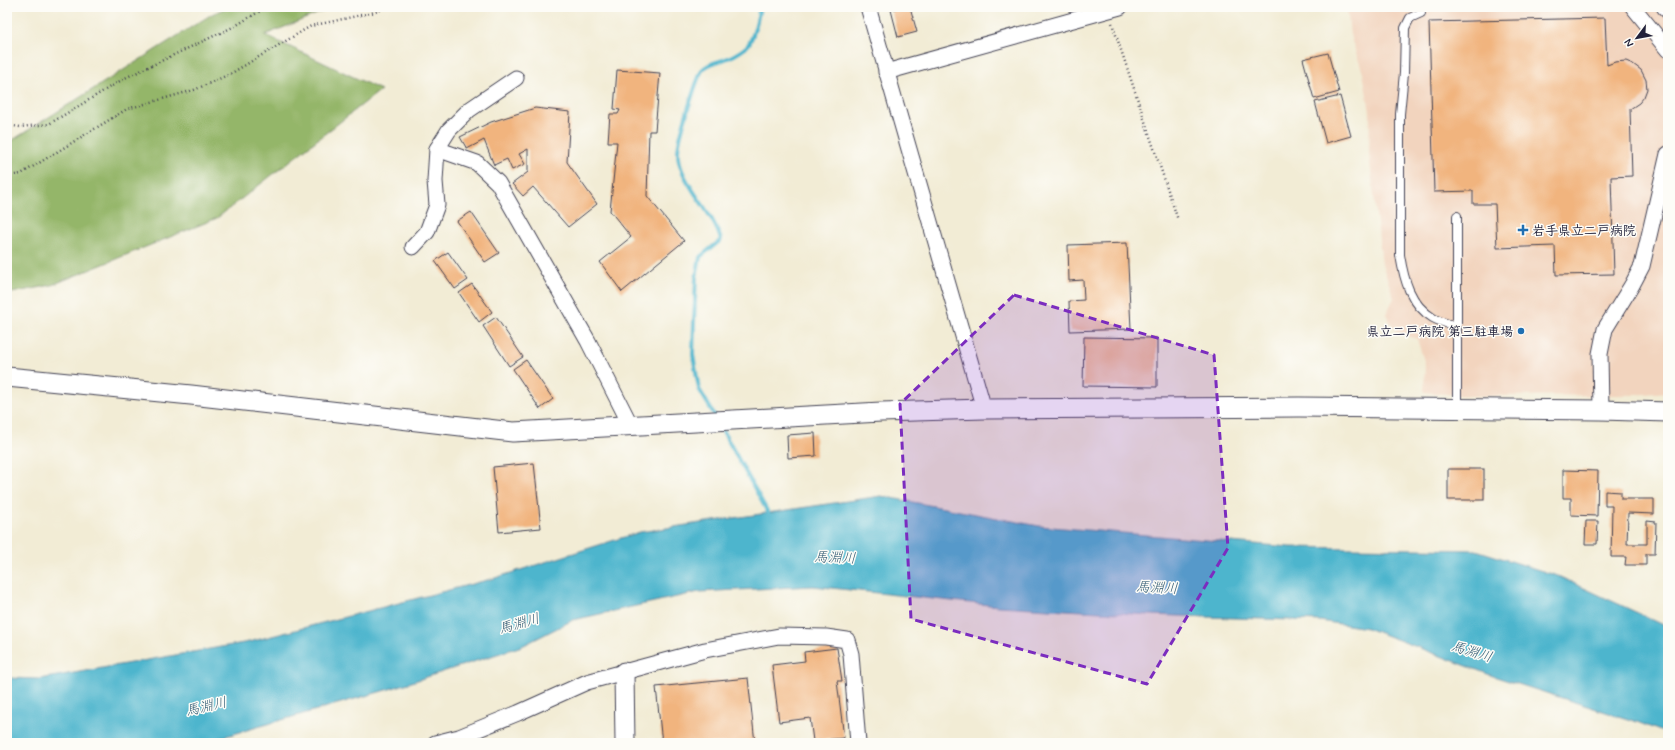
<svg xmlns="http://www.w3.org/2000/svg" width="1675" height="750" viewBox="0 0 1675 750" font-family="Mynerve,'Klee One',sans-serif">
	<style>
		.built { fill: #f2d4be }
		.forest { fill: #94b669; stroke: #5b6c52 }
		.water { fill: #4eb5cd; stroke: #386c84 }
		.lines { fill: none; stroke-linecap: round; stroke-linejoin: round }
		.stream { stroke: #4eb5cd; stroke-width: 4 }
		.building { fill: #f1b47e }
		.service-casing { stroke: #414052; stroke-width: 10 }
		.minor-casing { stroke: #414052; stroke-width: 17 }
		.tertiary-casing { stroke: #414052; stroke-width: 21 }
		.path { stroke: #414052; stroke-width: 2.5; stroke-dasharray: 1 3; stroke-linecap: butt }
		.service { stroke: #fff; stroke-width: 8 }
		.minor { stroke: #fff; stroke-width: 15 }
		.tertiary { stroke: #fff; stroke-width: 19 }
		.marked { fill: #7b2cbf; fill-opacity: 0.2; stroke: #7b2cbf; stroke-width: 3; stroke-dasharray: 8 5; stroke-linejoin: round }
		.poi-dot { fill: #1f6fb2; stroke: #fdfcf7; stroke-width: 1.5 }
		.labels { text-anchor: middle; stroke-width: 3; stroke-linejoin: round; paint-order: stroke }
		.poi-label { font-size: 13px; font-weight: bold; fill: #22223b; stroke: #fdfcf7; text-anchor: start }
		.water-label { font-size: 14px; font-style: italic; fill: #345d75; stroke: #fdfcf7 }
	</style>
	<rect width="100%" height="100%" fill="#fdfcf7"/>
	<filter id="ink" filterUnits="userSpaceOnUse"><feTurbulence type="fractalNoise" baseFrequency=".025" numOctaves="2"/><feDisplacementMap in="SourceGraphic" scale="8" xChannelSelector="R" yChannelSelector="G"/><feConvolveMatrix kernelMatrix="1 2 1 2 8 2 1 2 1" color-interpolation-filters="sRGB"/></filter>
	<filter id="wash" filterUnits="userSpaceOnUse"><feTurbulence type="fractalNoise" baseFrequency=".012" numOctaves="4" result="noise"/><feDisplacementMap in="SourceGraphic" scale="16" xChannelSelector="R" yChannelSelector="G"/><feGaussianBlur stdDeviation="0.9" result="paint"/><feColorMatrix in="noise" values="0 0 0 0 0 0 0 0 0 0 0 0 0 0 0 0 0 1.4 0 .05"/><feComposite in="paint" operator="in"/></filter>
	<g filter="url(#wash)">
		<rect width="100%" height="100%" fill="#f2ecd5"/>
		<path class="built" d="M1347,7H1668V392L1631,395L1468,396L1424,392L1425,364L1417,339L1397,333L1386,314L1394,298L1382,264L1369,154L1370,112L1363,73L1350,35Z"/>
		<path class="forest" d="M228,7H334L265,35L381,90L217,218L52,285L7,294V141H11L212,14Z"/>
		<path class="water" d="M881,496L1039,526L1290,547L1476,550L1558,576L1668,627V734L1637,722L1493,676L1367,628L1320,621L1150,615L998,606L813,586L699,592L573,620L522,646L393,688L209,741L192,743H7V678L40,679L249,642L495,578L640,532Z"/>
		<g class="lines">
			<g class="stream">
				<path d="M715,416L699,389L693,355L694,323L696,278L700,257L721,240C713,210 677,180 678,151C678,140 697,76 703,69C711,61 721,62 730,57C735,55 745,49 748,45C754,37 758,17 760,7"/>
				<path d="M720,426L770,516"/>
			</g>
		</g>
		<g id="blocks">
			<g class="building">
				<path d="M901,7H910L917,32L898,37L891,10Z"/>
				<path d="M1605,18L1607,65L1615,62L1626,61L1633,64L1641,70L1646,80L1647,89L1644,97L1639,103L1630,109L1632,176L1611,177L1614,274L1556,275L1555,246L1497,248L1495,204H1473V191L1434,192L1429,22Z"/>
				<path d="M1328,53L1339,92L1314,99L1303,59Z"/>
				<path d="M617,70L660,73L655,131H649L647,196L684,241L622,292L600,262L631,237L610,211L617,142H608L610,114H618L620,110L614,109Z"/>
				<path d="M1340,96L1351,136L1326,143L1315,102Z"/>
				<path d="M535,108L570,112L567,162L597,204L568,227L533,187L523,196L512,184L528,172V149L519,154L525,164L512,170L507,159L494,165L484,140L467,149L460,137L491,122Z"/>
				<path d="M471,212L499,253L485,262L457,221Z"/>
				<path d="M1127,243L1131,329L1070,331L1069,301L1084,300L1083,280L1069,281L1068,245Z"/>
				<path d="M448,252L468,280L455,289L435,261Z"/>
				<path d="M472,284L492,312L479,322L459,293Z"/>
				<path d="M496,317L523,357L509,366L483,326Z"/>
				<path d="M1084,337L1157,338V387L1083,386Z"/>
				<path d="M526,360L553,399L540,409L513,369Z"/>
				<path d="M815,433L816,456L788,458L787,435Z"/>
				<path d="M534,463L541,528L499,532L493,467Z"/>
				<rect x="1448" y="469" width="36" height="31"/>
				<path d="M1563,470L1598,471L1597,516L1571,515V498H1563Z"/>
				<path d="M1605,491L1621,492V499H1654V514L1628,513L1627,544H1647V521L1656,522L1655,554H1646V565H1625L1626,557H1611L1612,506H1605Z"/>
				<path d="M1586,521H1598L1597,544H1585Z"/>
				<path d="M837,648L842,681H837L844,738L813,741L810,718L779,722L772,665L805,661L804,652Z"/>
				<path d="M748,678L755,743H662L656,687Z"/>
			</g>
		</g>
	</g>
	<g filter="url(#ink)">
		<use href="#blocks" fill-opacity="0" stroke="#414052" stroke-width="1"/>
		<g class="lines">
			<defs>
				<g id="service">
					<path d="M1421,13L1410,18L1405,28L1404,73L1400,114V255C1404,280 1410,304 1433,318C1440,322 1449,324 1457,326"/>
					<path d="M1457,216V409"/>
				</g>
				<g id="minor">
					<path d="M868,7L984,409"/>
					<path d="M1633,7L1668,50"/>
					<path d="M1664,7L1668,11"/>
					<path d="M886,72L1120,7"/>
					<path d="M437,149L477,163L498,183L588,341L631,426"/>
					<path d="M413,247L427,232L437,205L435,181L437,149L449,130L469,110L516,78"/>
					<path d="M1601,410L1600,354L1605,329L1632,285L1642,266L1668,154"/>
					<path d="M435,743L459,737L518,713L587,682L705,650L779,636L826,637L847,640L851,654L858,743"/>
				</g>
				<g id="tertiary">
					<path d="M7,377L191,395L513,432L881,412L984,409L1299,407L1601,410L1668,412"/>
					<path d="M624,672L625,743"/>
				</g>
			</defs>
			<use href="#service" class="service-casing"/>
			<use href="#minor" class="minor-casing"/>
			<use href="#tertiary" class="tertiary-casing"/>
			<g class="path">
				<path d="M1112,23L1178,220"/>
				<path d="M7,125L20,127L49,124L125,78L235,26L267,7"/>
				<path d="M7,176L21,174L127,109L194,90L230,74L311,26L375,12L388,7"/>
			</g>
			<use href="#service" class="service"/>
			<use href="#minor" class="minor"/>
			<use href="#tertiary" class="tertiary"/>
		</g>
	</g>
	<path class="marked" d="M1014,295L1214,355L1228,548L1147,684L911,619L900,404Z"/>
	<g class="poi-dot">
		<path d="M1521 224h4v4h4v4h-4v4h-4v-4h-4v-4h4z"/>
		<circle cx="1521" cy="331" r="4"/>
	</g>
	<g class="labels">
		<g class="poi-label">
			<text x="1532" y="235">岩手県立二戸病院</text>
			<text x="1513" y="336" text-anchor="end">県立二戸病院 第三駐車場</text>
		</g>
		<g class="water-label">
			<text transform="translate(835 557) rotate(2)" y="5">馬淵川</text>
			<text transform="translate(1157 587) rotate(3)" y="5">馬淵川</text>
			<text transform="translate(519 623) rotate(-16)" y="5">馬淵川</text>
			<text transform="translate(1472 651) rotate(17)" y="5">馬淵川</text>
			<text transform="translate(206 706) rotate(-13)" y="5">馬淵川</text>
		</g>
	</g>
	<rect width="1675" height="750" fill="none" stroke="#fdfcf7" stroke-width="24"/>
	<g transform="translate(1637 38) rotate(238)" stroke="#fdfcf7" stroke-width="3" paint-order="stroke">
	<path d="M0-3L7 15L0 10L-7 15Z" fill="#22223b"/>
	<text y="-6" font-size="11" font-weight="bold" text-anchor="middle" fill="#22223b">N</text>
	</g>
</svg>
